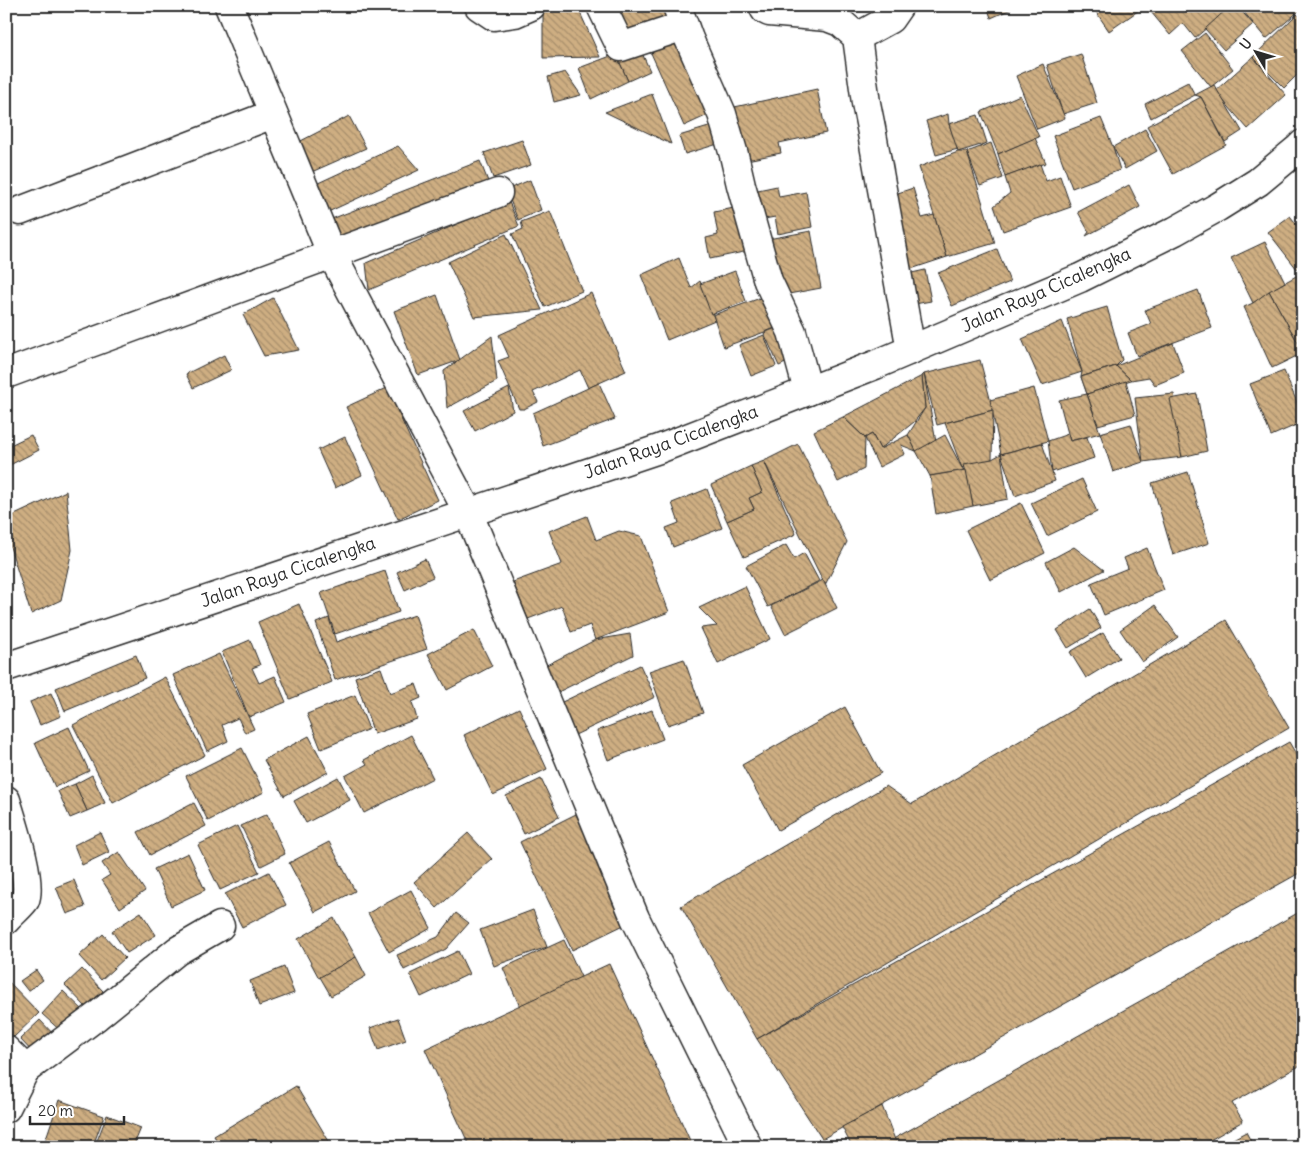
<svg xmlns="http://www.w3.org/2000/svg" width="1309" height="1153" viewBox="0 0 1309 1153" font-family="Delius,sans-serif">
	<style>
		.building { fill: url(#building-back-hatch); stroke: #2b2b2b }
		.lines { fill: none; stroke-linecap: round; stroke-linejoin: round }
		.minor-casing { stroke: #2b2b2b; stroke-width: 31 }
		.major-casing { stroke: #2b2b2b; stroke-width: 31 }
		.minor { stroke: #fff; stroke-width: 28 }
		.major { stroke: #fff; stroke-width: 28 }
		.labels { text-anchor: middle; stroke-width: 4.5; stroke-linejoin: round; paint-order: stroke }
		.street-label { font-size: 18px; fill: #2b2b2b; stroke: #fff }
	</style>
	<defs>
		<pattern id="building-back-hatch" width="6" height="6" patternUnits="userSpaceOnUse" patternTransform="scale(1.25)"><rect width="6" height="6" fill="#ceae82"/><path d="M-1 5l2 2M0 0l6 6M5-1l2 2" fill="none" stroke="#a78e6b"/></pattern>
	</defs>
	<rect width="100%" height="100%" fill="#fff"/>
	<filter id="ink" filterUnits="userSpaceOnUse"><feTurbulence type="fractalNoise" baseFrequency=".02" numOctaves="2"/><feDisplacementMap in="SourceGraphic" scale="10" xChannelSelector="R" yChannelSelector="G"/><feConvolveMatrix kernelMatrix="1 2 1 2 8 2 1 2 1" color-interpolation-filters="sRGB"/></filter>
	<g filter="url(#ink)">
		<g class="building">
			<path d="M543,6H577L600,57L543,58Z"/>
			<path d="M607,6H668L672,15L623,39Z"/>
			<path d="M987,6H1018L991,18Z"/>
			<path d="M1092,6H1145L1109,31Z"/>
			<path d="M1146,6H1222L1228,10L1195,38L1183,23L1170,35Z"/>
			<path d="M1230,6H1237L1253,24L1224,50L1205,29Z"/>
			<path d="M1239,6H1294L1299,11L1266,39Z"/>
			<path d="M1297,14L1303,19V69L1284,88L1253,57Z"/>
			<path d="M1205,33L1233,69L1211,87L1182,51Z"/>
			<path d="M677,41L710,114L684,126L651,53Z"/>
			<path d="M638,44L650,71L628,81L616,54Z"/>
			<path d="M616,54L628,81L591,99L579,68Z"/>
			<path d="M1081,54L1097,103L1063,114L1047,65Z"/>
			<path d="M1253,57L1286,95L1248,129L1215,91Z"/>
			<path d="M1043,64L1065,118L1037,129L1016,76Z"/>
			<path d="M565,72L581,95L554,102L548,77Z"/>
			<path d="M1188,82L1195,95L1151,118L1145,104Z"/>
			<path d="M1214,85L1242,131L1225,142L1201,97L1195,95Z"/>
			<path d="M817,89L826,133L779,143L781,153L742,161L730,108Z"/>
			<path d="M652,94L671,144L605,112Z"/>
			<path d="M1020,95L1039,137L998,154L981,112Z"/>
			<path d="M1201,97L1226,145L1173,174L1147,126Z"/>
			<path d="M948,114L949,124L958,149L936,155L926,121Z"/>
			<path d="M978,115L987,143L958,152L949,124Z"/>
			<path d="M349,116L366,148L307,174L295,144Z"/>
			<path d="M1101,118L1113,147L1120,170L1072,188L1053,136Z"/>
			<path d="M712,126L718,144L685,154L679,136Z"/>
			<path d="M1145,129L1157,151L1125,169L1113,147Z"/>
			<path d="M1035,138L1046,163L1005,177L998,154Z"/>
			<path d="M522,140L531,165L493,178L484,153Z"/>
			<path d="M991,143L1003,178L980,186L967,152Z"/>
			<path d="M398,146L419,170L328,212L316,184Z"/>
			<path d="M958,152H967L995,243L947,257L919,167Z"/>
			<path d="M480,161L491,189L339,247L329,220Z"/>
			<path d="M1040,164L1046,181L1060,176L1071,207L1003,231L994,206L1010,193L1005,177Z"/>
			<path d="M530,180L541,210L518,220L506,190Z"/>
			<path d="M1129,185L1140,207L1086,236L1089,232L1078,212Z"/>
			<path d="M777,186L779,197L806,192L812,227L778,234L775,217L759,220L753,191Z"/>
			<path d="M913,188L922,218L934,215L947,257L911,269L889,196Z"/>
			<path d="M509,202L519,226L369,290L366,263Z"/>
			<path d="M744,206L753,250L710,259L706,238L718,235L714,212Z"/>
			<path d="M550,211L582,291L545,307L512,234L523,229L521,222Z"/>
			<path d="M1290,216L1303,232V264L1297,269L1268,232Z"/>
			<path d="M811,231L821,288L778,296L768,239Z"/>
			<path d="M506,234L542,310L474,317L448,262Z"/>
			<path d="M1265,242L1285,282L1253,303L1231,258Z"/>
			<path d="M997,249L1010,282L952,306L938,273Z"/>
			<path d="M679,258L691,288L700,281L715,320L667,340L641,275Z"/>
			<path d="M925,270L931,301L909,305L903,275Z"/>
			<path d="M735,271L746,301L711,314L700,284Z"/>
			<path d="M1300,274L1303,279V352L1269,291Z"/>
			<path d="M1198,290L1212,328L1137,356L1128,333L1151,324L1145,310Z"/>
			<path d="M1269,291L1303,352V353L1272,368L1244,307L1253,303Z"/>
			<path d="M591,293L626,371L588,388L580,370L533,392L538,402L524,409H519L498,361L509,357L499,335Z"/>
			<path d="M437,295L460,360L418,375L394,311Z"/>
			<path d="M766,296L778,327L724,347L713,315Z"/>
			<path d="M273,298L299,350L264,356L243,315Z"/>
			<path d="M1107,307L1122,360L1116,366L1081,377L1082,372L1067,319Z"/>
			<path d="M1062,321L1082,372L1042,385L1022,339Z"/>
			<path d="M778,327L792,360L779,366L764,333Z"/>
			<path d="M764,335L776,366L751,376L739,345Z"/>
			<path d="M492,336L497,381L447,408L444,371Z"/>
			<path d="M1173,343L1184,373L1155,385L1149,377L1131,380L1116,366Z"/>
			<path d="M224,355L231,370L193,388L186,374Z"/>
			<path d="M980,360L993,410L937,425L924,374Z"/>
			<path d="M1116,366L1121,382L1087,394L1081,377Z"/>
			<path d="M1116,366L1131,380L1087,394L1081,377Z"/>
			<path d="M1284,371L1303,417V422L1271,436L1250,384Z"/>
			<path d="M924,374L937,448L916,451L908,435L925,408L922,376Z"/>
			<path d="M922,376L925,408L914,422L880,449L872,434L865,438L843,417Z"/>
			<path d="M1126,381L1135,415L1098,425L1087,394Z"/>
			<path d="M599,383L615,419L543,446L533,413Z"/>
			<path d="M387,388L438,500L398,519L346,407Z"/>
			<path d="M509,388L513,411L475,431L464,411Z"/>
			<path d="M1034,388L1048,441L1001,454L990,400Z"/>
			<path d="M1087,394L1100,433L1070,441L1059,400Z"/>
			<path d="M1174,394L1182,457L1143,462L1135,398Z"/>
			<path d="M1197,394L1207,451L1182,457L1170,399Z"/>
			<path d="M993,410L992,459L962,468L945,423Z"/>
			<path d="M843,417L865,438L864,469L838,482L814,431Z"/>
			<path d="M1131,424L1143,462L1113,472L1100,433Z"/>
			<path d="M872,434L880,449L908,435L916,451L901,445L905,454L879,467L865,438Z"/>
			<path d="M1068,434L1070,441L1087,437L1094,458L1052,472L1048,441Z"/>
			<path d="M31,435L39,450L6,467V447Z"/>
			<path d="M945,435L962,468L966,470L930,476L916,451Z"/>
			<path d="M345,437L362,475L335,488L318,450Z"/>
			<path d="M1042,443L1055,481L1015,496L1001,454Z"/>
			<path d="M798,444L847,542L825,585L764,461Z"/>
			<path d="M1001,454L1008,499L973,506L964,464L992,459Z"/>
			<path d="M764,461L796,534L744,557L727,521L754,509L749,498L762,492L751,466Z"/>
			<path d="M751,466L762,492L749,498L754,509L727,521L711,485Z"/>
			<path d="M966,470L973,506L936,514L930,476Z"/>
			<path d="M1188,472L1209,543L1173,555L1152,483Z"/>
			<path d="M1082,479L1097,512L1047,536L1031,503Z"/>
			<path d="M707,489L722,528L673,547L666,528L679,523L672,503Z"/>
			<path d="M66,491L72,550L61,600L31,614L6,534V519Z"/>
			<path d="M1021,503L1045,553L990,580L966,530Z"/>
			<path d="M587,516L596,540L619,531L641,536L669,612L595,640L590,625L571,632L562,606L528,619L513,582L562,564L549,531Z"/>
			<path d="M786,545L794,559L804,553L819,581L768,607L746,566Z"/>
			<path d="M1074,547L1104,570L1061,592L1046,562Z"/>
			<path d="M1147,548L1164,590L1104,615L1091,583L1128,568L1124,558Z"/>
			<path d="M425,559L433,577L405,590L397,572Z"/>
			<path d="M385,571L399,612L335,634L321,593Z"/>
			<path d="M823,580L837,608L785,634L771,606Z"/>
			<path d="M745,586L770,639L718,664L701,628L717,626L699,608Z"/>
			<path d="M299,604L332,682L290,699L258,622Z"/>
			<path d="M1155,605L1178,637L1142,662L1120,630Z"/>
			<path d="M1090,609L1101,628L1068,648L1057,630Z"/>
			<path d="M415,615L427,649L335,680L316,623L329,618L336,642Z"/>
			<path d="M1226,620L1289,728L757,1039L681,906L886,786L912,804Z"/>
			<path d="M474,630L492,666L447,690L428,654Z"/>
			<path d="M1103,633L1119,658L1086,678L1070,652Z"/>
			<path d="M630,634L633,655L550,696L537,670L595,640Z"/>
			<path d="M250,640L260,665L252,668L259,683L275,676L286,702L249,717L222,652Z"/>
			<path d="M219,654L254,729L245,733L238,718L222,725L228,741L207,751L173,675Z"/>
			<path d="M136,655L145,678L65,711L56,688Z"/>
			<path d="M684,659L703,713L668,725L649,671Z"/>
			<path d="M640,665L655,697L575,735L560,703Z"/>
			<path d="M381,668L390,693L416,684L421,698L412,702L417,719L374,734L355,677Z"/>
			<path d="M165,677L205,755L113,803L73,725Z"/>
			<path d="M51,693L61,716L40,725L30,702Z"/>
			<path d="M355,695L369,729L321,749L307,714Z"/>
			<path d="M845,707L881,773L778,830L742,765Z"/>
			<path d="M519,708L547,769L493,795L464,735Z"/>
			<path d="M652,710L663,739L608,760L597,731Z"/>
			<path d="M69,727L89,771L55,787L35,743Z"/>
			<path d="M411,735L433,778L364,813L345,776L367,764L364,760Z"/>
			<path d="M309,736L328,772L284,796L264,760Z"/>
			<path d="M1289,742L1303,766V871L822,1139L757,1039Z"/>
			<path d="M242,748L264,792L208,821L186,776Z"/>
			<path d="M92,775L105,803L87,811L75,784Z"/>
			<path d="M338,777L350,800L306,823L294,801Z"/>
			<path d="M541,779L559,817L524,834L506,796Z"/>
			<path d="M75,784L87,811L70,818L58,791Z"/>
			<path d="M194,803L206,826L150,855L138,832Z"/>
			<path d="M267,814L285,854L261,866L241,826Z"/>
			<path d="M576,814L628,923L572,950L520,842Z"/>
			<path d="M237,826L259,872L220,890L198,845Z"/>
			<path d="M100,832L109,852L82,865L74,845Z"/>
			<path d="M468,833L492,859L437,908L414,882Z"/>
			<path d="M329,842L355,891L315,912L289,863Z"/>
			<path d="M119,852L145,891L120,908L102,880L110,875L102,863Z"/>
			<path d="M188,853L205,890L171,906L154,869Z"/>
			<path d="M269,872L286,905L242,927L225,894Z"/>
			<path d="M74,880L85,907L67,914L56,887Z"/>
			<path d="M411,890L431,928L389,952L368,913Z"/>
			<path d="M533,910L547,947L494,966L480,930Z"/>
			<path d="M1303,910V1064L1232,1103L1243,1121L1198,1147H879Z"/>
			<path d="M141,912L156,935L127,953L112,931Z"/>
			<path d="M456,913L469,923L446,949L404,970L397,955L438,937Z"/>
			<path d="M334,918L356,957L319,978L298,939Z"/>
			<path d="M103,934L125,958L101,980L79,956Z"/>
			<path d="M564,940L582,979L520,1007L503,968Z"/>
			<path d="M458,951L469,974L421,997L410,974Z"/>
			<path d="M356,957L366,976L331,996L320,977Z"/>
			<path d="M609,964L693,1147H470L425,1049Z"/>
			<path d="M284,967L294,993L259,1006L250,981Z"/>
			<path d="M82,969L103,991L86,1007L65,985Z"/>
			<path d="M36,970L43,980L28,991L20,981Z"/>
			<path d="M6,979L39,1013L14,1037L6,1029Z"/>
			<path d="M63,991L84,1011L63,1033L42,1014Z"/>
			<path d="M398,1018L406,1040L378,1050L370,1028Z"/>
			<path d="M40,1020L56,1037L36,1056L20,1039Z"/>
			<path d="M296,1086L330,1143L325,1147H221L214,1136Z"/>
			<path d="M59,1100L104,1116L94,1143L106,1147H43Z"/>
			<path d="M882,1106L897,1145L894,1147H852L842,1127Z"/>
			<path d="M107,1115L141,1128L133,1147H112L97,1141Z"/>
			<path d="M1246,1132L1254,1147H1218Z"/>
		</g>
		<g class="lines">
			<defs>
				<g id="minor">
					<path d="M229,6L332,255L468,512L635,918L748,1147"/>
					<path d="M479,6L494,16L515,13L531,6"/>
					<path d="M601,6L621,47L684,26"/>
					<path d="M677,6L689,39L722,114L734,155L741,185L768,281L792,332L808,391"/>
					<path d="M763,6L765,10L769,12L827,17L840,22L857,37L866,103L871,128L911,350"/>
					<path d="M857,37L890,19L899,6"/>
					<path d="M20,211L273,114"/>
					<path d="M6,374L498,193"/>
					<path d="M6,800C12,820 33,882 25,900C23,904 10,915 6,920"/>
					<path d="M6,1050L21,1065L25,1070L6,1108"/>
					<path d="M25,1070L97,1016L177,951L220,926"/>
				</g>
				<path id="major" d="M6,667L659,449L875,365L1080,278L1175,231L1218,207L1258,182L1299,148L1303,144"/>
			</defs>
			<use href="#minor" class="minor-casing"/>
			<use href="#major" class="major-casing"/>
			<use href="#minor" class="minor"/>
			<use href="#major" class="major"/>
		</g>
	</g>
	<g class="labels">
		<g class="street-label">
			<text transform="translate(1046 290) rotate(-24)" y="6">Jalan Raya Cicalengka</text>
			<text transform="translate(671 442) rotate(-20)" y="6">Jalan Raya Cicalengka</text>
			<text transform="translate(288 572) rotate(-19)" y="6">Jalan Raya Cicalengka</text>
		</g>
	</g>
	<rect width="1309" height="1153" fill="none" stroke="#fff" stroke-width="25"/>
	<rect x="12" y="12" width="1284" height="1128" fill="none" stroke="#2b2b2b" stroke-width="2" filter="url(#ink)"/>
	<g transform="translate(1256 52) rotate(308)" stroke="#ffffff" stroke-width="4" paint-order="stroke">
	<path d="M0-4L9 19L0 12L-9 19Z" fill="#2b2b2b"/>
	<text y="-8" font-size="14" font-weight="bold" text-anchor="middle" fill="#2b2b2b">U</text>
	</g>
	<path d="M30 1116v8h94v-8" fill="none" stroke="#2b2b2b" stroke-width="2.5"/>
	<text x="38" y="1116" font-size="15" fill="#2b2b2b" stroke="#ffffff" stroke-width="4" paint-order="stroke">20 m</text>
</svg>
